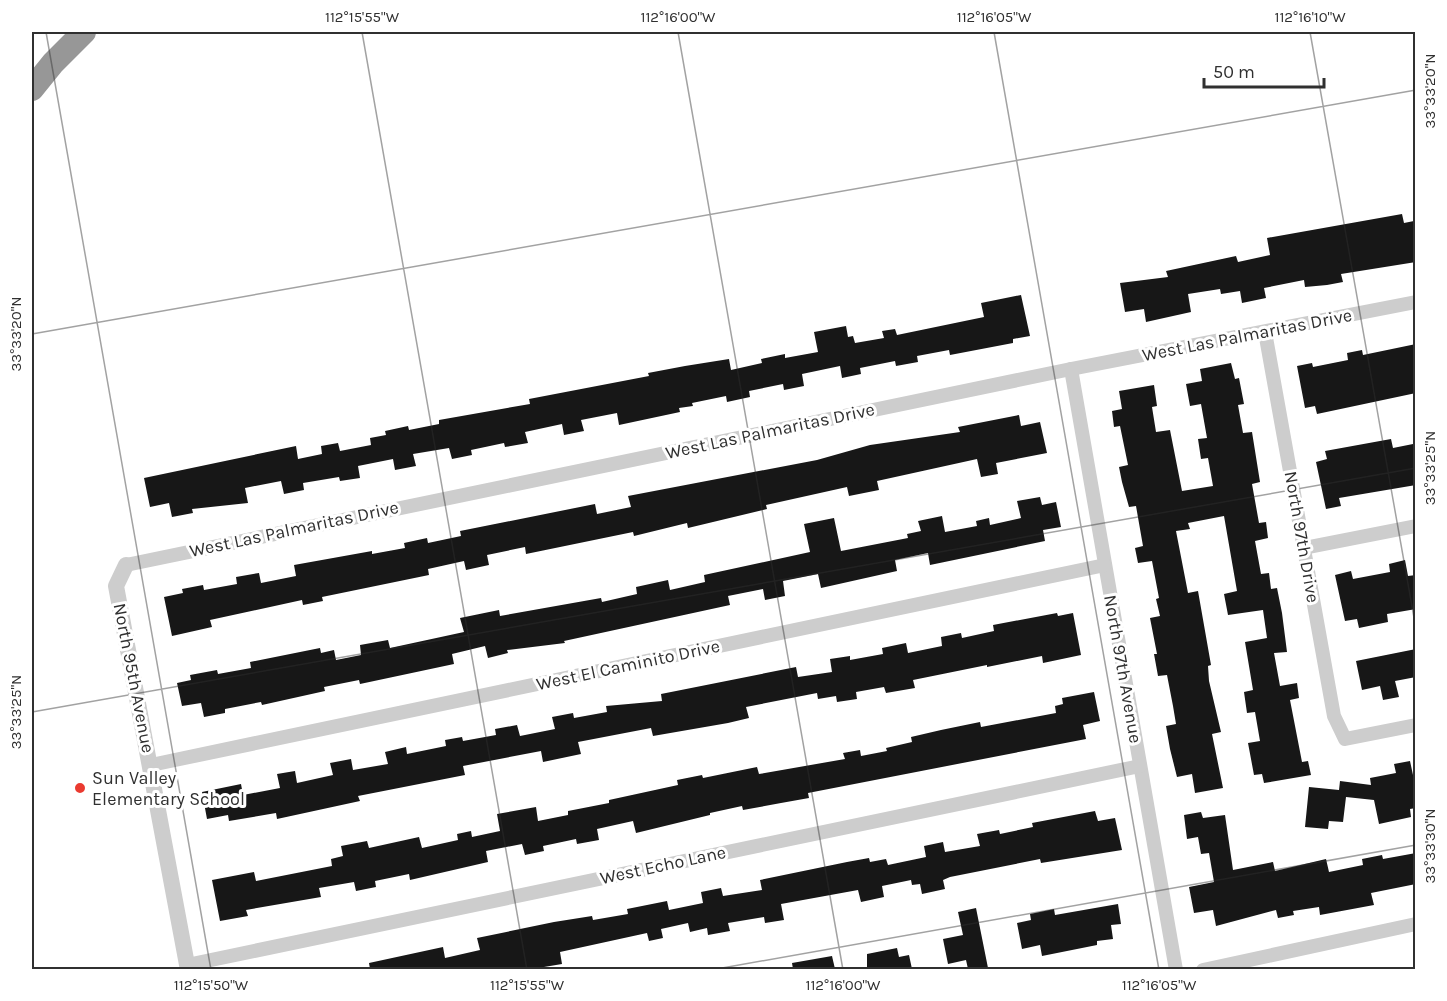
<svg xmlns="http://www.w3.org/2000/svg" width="1447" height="1001" viewBox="0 0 1447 1001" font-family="Karla,sans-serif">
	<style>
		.building { fill: #171717 }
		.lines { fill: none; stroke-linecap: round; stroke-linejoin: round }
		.minor { stroke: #cdcdcd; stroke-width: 14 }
		.tertiary { stroke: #cdcdcd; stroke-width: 16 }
		.motorway { stroke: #979797; stroke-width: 24 }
		.ticks { fill: none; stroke: #303030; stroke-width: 1.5; stroke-opacity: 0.45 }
		.poi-dot { fill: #ea3a30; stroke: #fff; stroke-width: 2 }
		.labels { text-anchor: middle; stroke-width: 6; stroke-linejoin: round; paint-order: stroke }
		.street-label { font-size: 18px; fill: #303030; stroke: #fff }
		.poi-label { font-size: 18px; fill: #303030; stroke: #fff; text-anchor: start }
		.neatline { fill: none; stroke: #303030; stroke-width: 2 }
		.ticks-label { font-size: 15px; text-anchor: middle; fill: #303030 }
	</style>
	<rect width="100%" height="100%" fill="#fff"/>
	<g class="building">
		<path d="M1402,214L1404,223L1414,221L1416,262L1341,274L1343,282L1327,285L1305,287L1304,280L1264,288L1266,298L1242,303L1240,291L1221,294L1220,289L1188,294L1191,312L1146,322L1144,309L1125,312L1120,283L1168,277L1166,271L1236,256L1238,262L1270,255L1267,238Z"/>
		<path d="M1021,295L1030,336L1013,339V343L950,355L949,350L917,356L918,362L896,366L895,361L860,368L861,374L842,378L840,366L802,374L804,386L784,390L783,384L749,391L750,397L727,402L726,396L692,403L693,406L679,408L680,412L619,425L617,413L581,420L584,431L564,435L562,424L525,432L528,443L505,447L504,443L471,450L472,455L452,459L449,448L413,454L416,466L395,470L393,459L358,466L360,478L340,481L339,477L303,483L304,490L284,494L281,481L245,488L248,503L192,509L193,513L172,517L169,503L150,507L144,478L296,446L298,459L322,454L321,446L338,443L340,451L371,445L370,438L386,435L385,431L408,426L409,430L439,424V420L530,404L529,399L649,376L648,373L685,366L729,359L731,370L762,363L761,359L785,354V358L818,352L814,332L846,326L848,337L853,336L855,343L884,338L882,331L895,329L897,335L984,317L981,303Z"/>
		<path d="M1416,344V393L1317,414L1315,406L1305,408L1297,366L1312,363L1313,367L1348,360L1347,353L1362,350L1363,355Z"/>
		<path d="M1231,363L1235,379L1239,378L1244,404L1238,405L1243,433L1252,432L1260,482L1252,484L1259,523L1266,522L1268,538L1255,541L1261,574L1269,573L1271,589L1277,588L1282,613L1287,652L1274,653L1280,686L1297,683L1299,698L1290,700L1302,762L1308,761L1311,775L1264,783L1262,774L1254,775L1248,743L1260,741L1255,712L1247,713L1244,692L1253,690L1245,642L1267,638L1263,610L1228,615L1224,594L1237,591L1224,516L1188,523L1190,529L1176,531L1188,593L1198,591L1211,665L1208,666L1209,681L1221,732L1212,734L1223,788L1195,793L1192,774L1177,777L1170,749L1166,726L1176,724L1173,706L1167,675L1158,676L1154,654H1157L1150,618L1160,616L1156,599L1159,598L1152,561L1138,563L1135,548L1143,546L1136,506L1129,507L1122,482L1119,467L1128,465L1120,426L1114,427L1112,411L1122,409L1119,391L1154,385L1157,406L1152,407L1156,432L1170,430L1182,491L1213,486L1208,458L1201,459L1198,439L1207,438L1201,404L1190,406L1186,384L1202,381L1200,369Z"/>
		<path d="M1019,415L1021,426L1040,422L1047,453L996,463L998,474L981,477L977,459L877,481L879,490L849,496L847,487L766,505L767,509L688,528L687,523L634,536L633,532L526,554L525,547L487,555L489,565L466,570L464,561L428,569L429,575L322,597L323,601L303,605L302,600L210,620L212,627L172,636L164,597L183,593L182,589L203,585L204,590L237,584L236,577L259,573L261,583L296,576L294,565L372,551V554L405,548L404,543L427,538L428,543L461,536L460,531L595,504L597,514L631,507L628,496L817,460L870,445L960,432L958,427Z"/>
		<path d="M1391,439L1393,448L1413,444L1416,485L1339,498L1341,506L1326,509L1316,462L1327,459L1325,451Z"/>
		<path d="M1040,497L1042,505L1056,502L1061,527L1043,530L1045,541L930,565L928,553L895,560L897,571L821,588L818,574L783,581L785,596L765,600L763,589L728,596L730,605L564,641L565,643L507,650L508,653L488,658L485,646L452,654L454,664L360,684L359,680L324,687L325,691L262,705L261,702L225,709V713L204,717L201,703L182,706L177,683L191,680L190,675L217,670L218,674L251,668L250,662L320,648L321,653L334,650L336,660L361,655L360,645L388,640L390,648L464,632L460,618L499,610L500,616L601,598L602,602L637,594L636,587L668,580L670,590L705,582L704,575L810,552L804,524L834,518L841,551L908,538L907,534L921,531L918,521L942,516L945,532L977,526L976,521L989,518L990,525L1021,518L1017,501Z"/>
		<path d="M1405,560L1408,576L1416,575V609L1387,614L1388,622L1359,628L1357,619L1345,621L1335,575L1351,571L1353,579L1390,572L1389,564Z"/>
		<path d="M1057,613L1058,616L1073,613L1081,655L1043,663L1042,656L987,667V665L913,680L915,688L886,693L884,687L856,692L857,699L837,702L836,696L818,699L817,693L746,707L749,718L728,723L653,736L651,728L578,742L581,754L543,762L541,751L463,766L465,775L358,796L360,801L277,819L276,813L229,821L228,815L207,819L202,792L241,784L243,795L280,788L277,774L295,771L297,783L333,775L330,763L351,759L353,770L388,764L385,752L406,747L407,754L446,746L445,740L462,737L463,741L496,735L495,729L517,725L520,736L555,729L552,717L573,713L574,718L607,712L606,706L662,701L661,694L796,667L798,677L832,672L830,659L850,656V660L883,654L882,648L906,643L908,653L942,646L941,637L961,633L962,638L994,631L993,625Z"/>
		<path d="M1416,649V677L1395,681L1399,697L1383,700L1380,686L1362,690L1356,661Z"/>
		<path d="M1094,692L1100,721L1083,725L1086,739L808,793L809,798L781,803L743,810L742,806L710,813V815L636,833L633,821L597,829L599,840L577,844L576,839L543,846L544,851L525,855L522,844L486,851L488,862L410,880L409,874L375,881L376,887L356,891L354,882L319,888L321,897L246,910L248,916L220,921L212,880L254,872L256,881L332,866L331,859L343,856L341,846L367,841L369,848L419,837L422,848L458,840L457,834L471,831L472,837L500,831L497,814L536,807L538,821L568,815V811L609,803V800L678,785L677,780L702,775L703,778L757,767L759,774L845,759L843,753L860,750L861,756L887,751L886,748L912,742L911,737L941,730L980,722L981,727L1056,713L1055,706L1063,704L1062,698Z"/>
		<path d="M1410,761L1416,789V808L1410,809L1411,817L1379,824L1374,800L1346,797L1343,822L1329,821L1328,829L1305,827L1309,787L1339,790L1340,781L1371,785L1370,778L1396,773L1394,764Z"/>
		<path d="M1095,811L1098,821L1115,818L1122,850L1041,863L1040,859L950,877L943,880L945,889L922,894L920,884L912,885L911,880L882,886L884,897L861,902L858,890L781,904L784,920L765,923L764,917L728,923L730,931L708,935L707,928L690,932L688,923L661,929L663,938L649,941L647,933L560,952L562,964L532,969H370L369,963L443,947L445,958L480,950L477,938L554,922L592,916L593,920L628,914L627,909L667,901L669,910L703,903L701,892L721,888L723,896L762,890L760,880L847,862L869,858L870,862L886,859L888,865L926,857L924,846L943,842L945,852L980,846L977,834L999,830L1000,834L1033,827L1032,823Z"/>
		<path d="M1201,812L1203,818L1225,815L1233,870L1273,862L1275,871L1326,859L1329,872L1363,865L1362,859L1382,855L1383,859L1416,853V884L1371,893L1374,905L1320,915L1319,907L1293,911L1294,915L1278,918L1276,910L1216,926L1213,910L1194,913L1189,887L1214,882L1209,853L1201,854L1198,837L1187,839L1184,815Z"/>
		<path d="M1118,904L1121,924L1111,925L1113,939L1097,941V945L1042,956L1040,945L1022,949L1017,923L1031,920L1030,914L1054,909L1055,915Z"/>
		<path d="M976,908L988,968L968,969L966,960L948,964L943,939L963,935L958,912Z"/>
		<path d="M897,948L899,957L909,955L912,969H867V954Z"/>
		<path d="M832,956L835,969H793L792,963Z"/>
	</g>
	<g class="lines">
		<g class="minor">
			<path d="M1265,332L1334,716L1345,739L1416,725"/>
			<path d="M1071,369L1176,970"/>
			<path d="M1304,548L1416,526"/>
			<path d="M126,565L1071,369L1416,302"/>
			<path d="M151,765L1105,565"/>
			<path d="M187,965L1140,766"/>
			<path d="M1203,970L1416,924"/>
		</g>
		<path class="tertiary" d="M126,565L116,586L188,970"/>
		<path class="motorway" d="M32,89L53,63L84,32"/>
	</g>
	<path class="ticks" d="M46,32L211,970M362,32L527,970M678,32L843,970M994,32L1159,970M1310,32L1416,629M32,334L1416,90M32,712L1416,468M711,970L1416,845"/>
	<circle class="poi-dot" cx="80" cy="788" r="6"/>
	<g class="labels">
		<g class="street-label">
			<text transform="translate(1247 335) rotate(-11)" y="6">West Las Palmaritas Drive</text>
			<text transform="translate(770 431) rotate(-12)" y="6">West Las Palmaritas Drive</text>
			<text transform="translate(294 529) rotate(-12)" y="6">West Las Palmaritas Drive</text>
			<text transform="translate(1302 537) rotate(80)" y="6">North 97th Drive</text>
			<text transform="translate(628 665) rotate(-12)" y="6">West El Caminito Drive</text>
			<text transform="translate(1123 669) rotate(80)" y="6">North 97th Avenue</text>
			<text transform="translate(134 678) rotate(79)" y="6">North 95th Avenue</text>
			<text transform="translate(663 865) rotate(-12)" y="6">West Echo Lane</text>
		</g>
		<g class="poi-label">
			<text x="92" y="784">Sun Valley<tspan x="92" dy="21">Elementary School</tspan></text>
		</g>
	</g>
	<rect width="1447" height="1001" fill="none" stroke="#ffffff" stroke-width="66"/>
	<path d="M1204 78v9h120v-9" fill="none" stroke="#303030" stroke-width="3"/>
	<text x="1213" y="78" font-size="18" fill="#303030" stroke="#ffffff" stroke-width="4.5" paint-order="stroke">50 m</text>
	<rect x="33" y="33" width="1381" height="935" class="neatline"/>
	<g class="ticks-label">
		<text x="362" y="22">112°15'55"W</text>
		<text x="678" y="22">112°16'00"W</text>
		<text x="994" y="22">112°16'05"W</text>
		<text x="1310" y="22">112°16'10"W</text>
		<text transform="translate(1430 91) rotate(-90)" y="5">33°33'20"N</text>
		<text transform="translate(16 334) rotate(-90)" y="5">33°33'20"N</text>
		<text transform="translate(1430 468) rotate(-90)" y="5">33°33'25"N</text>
		<text transform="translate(16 712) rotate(-90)" y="5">33°33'25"N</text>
		<text transform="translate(1430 846) rotate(-90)" y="5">33°33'30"N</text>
		<text x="211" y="990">112°15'50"W</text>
		<text x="527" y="990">112°15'55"W</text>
		<text x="843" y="990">112°16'00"W</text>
		<text x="1159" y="990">112°16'05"W</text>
	</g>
</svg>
